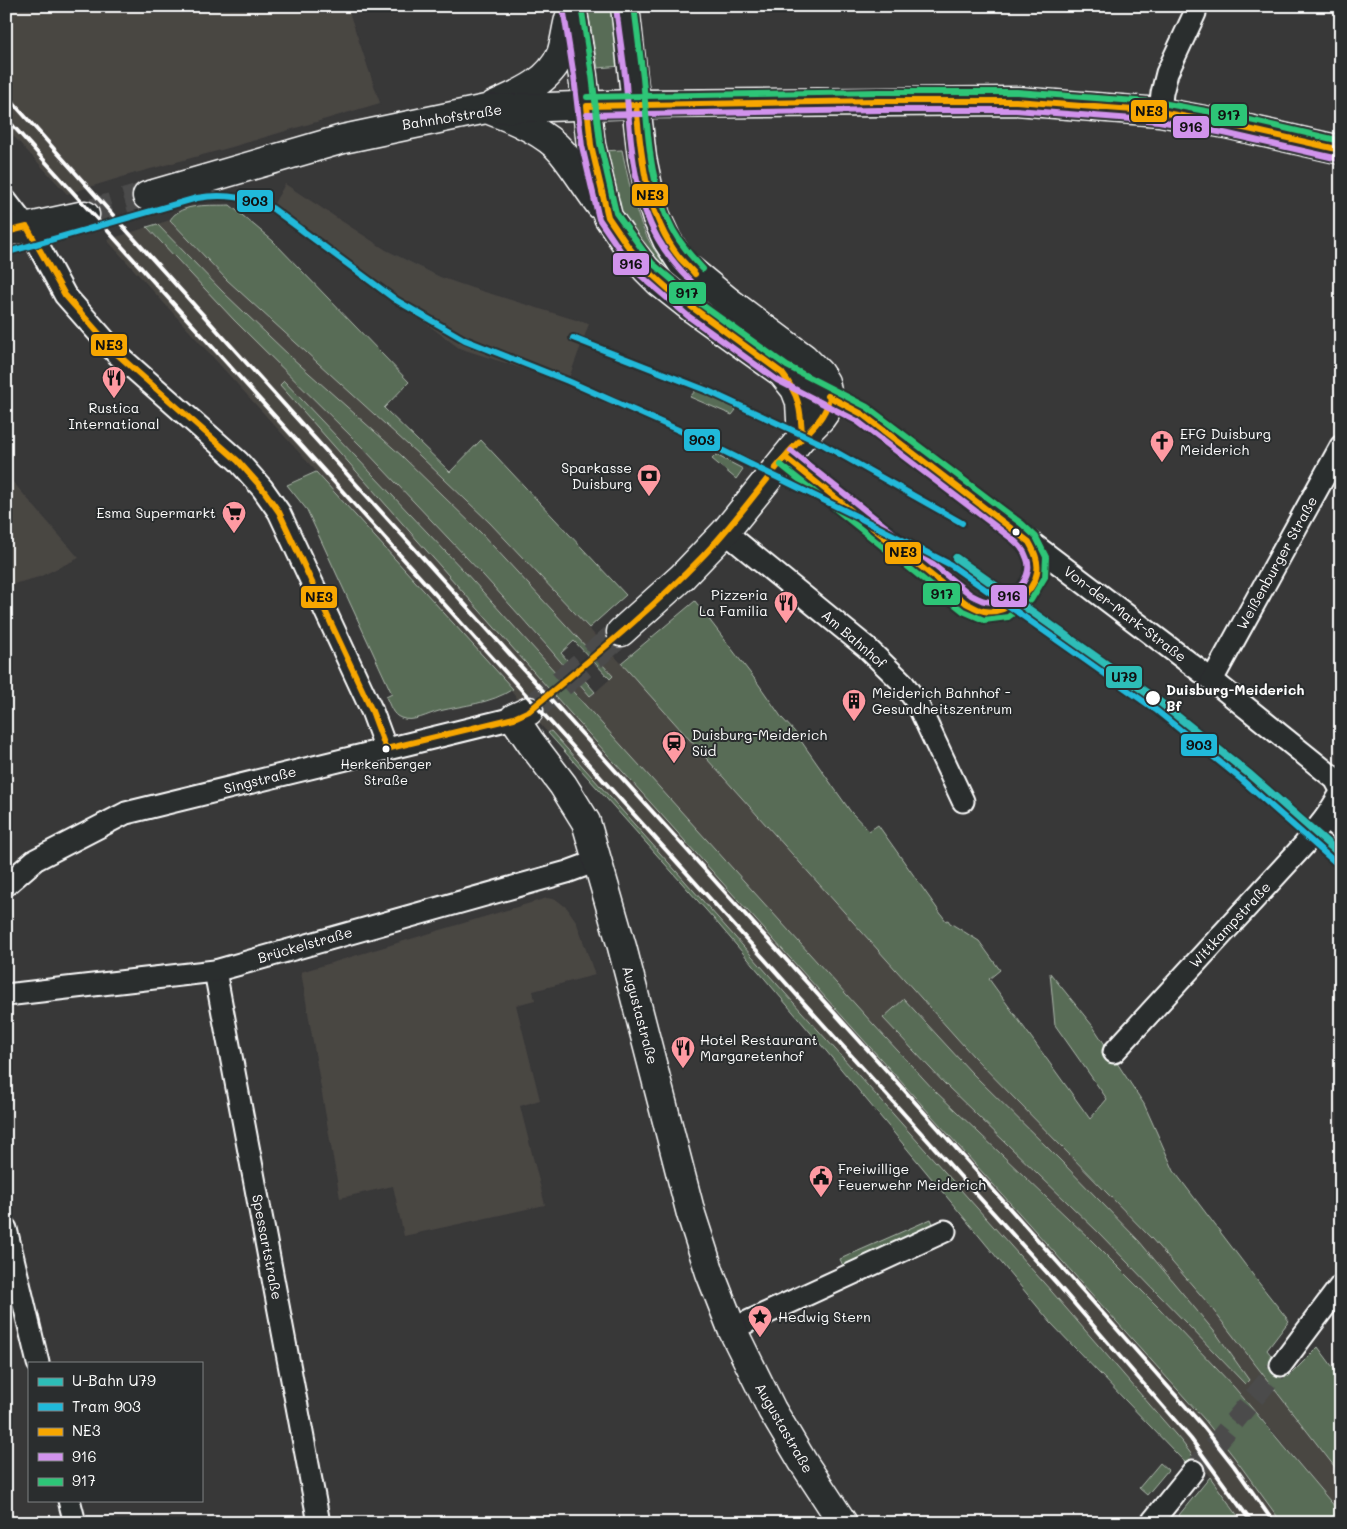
<svg xmlns="http://www.w3.org/2000/svg" width="1347" height="1529" viewBox="0 0 1347 1529" font-family="Mali,sans-serif">
	<style>
		.built { fill: #494643; fill-rule: evenodd }
		.green { fill: #586c57; stroke: #acb6ab }
		.lines { fill: none; stroke-linecap: round; stroke-linejoin: round }
		.street-tunnel { stroke: #4c4c4c; stroke-width: 21; stroke-dasharray: 21 11; stroke-linecap: butt }
		.secondary-tunnel { stroke: #4c4c4c; stroke-width: 28; stroke-dasharray: 28 14; stroke-linecap: butt }
		.street-casing { stroke: #fff; stroke-width: 25 }
		.secondary-casing { stroke: #fff; stroke-width: 31 }
		.street { stroke: #2a2d2e; stroke-width: 21 }
		.secondary { stroke: #2a2d2e; stroke-width: 28 }
		.rail { stroke: #fff; stroke-width: 4 }
		.bus-1-casing { stroke: #2a2d2e; stroke-width: 10 }
		.bus-2-casing { stroke: #2a2d2e; stroke-width: 10 }
		.bus-3-casing { stroke: #2a2d2e; stroke-width: 10 }
		.bus-1 { stroke: #f7a600; stroke-width: 6 }
		.bus-2 { stroke: #d193ec; stroke-width: 6 }
		.bus-3 { stroke: #2dc577; stroke-width: 6 }
		.tram-1-casing { stroke: #2a2d2e; stroke-width: 10 }
		.tram-1 { stroke: #20b9da; stroke-width: 6 }
		.metro-1-casing { stroke: #2a2d2e; stroke-width: 11 }
		.metro-1 { stroke: #2dbdb7; stroke-width: 8 }
		.bus-dot { fill: #fff; stroke: #2a2d2e; stroke-width: 2 }
		.labels { text-anchor: middle; stroke-width: 4; stroke-linejoin: round; paint-order: stroke }
		.bus-label { font-size: 13px; fill: #fff; stroke: #2a2d2e }
		.street-label { font-size: 14px; fill: #fff; stroke: #2a2d2e }
		.poi-label { font-size: 14px; fill: #fff; stroke: #2a2d2e; text-anchor: start }
		.stop-label { font-size: 14px; font-weight: bold; fill: #fff; stroke: #2a2d2e; text-anchor: start }
		.line-badge { stroke: #2a2d2e; stroke-width: 2 }
		.pale-badge-label { font-size: 14px; text-anchor: middle; font-weight: bold; fill: #111 }
	</style>
	<rect width="100%" height="100%" fill="#383838"/>
	<filter id="ink" filterUnits="userSpaceOnUse"><feTurbulence type="fractalNoise" baseFrequency=".02" numOctaves="2"/><feDisplacementMap in="SourceGraphic" scale="10" xChannelSelector="R" yChannelSelector="G"/><feConvolveMatrix kernelMatrix="1 2 1 2 8 2 1 2 1" color-interpolation-filters="sRGB"/></filter>
	<g filter="url(#ink)">
		<g class="built">
			<path d="M6,6H347L380,103L232,147L132,174L67,194L6,128Z"/>
			<path d="M285,184L386,250L440,277L472,288L589,324L567,383L459,348L341,260L287,216L272,207Z"/>
			<path d="M170,220L227,280L420,456L490,523L621,663L973,1056L1152,1239L1206,1301L1341,1475V1514L1265,1422L1159,1308L1092,1241L934,1090L874,1025L464,571L285,382L571,714L1204,1419L1234,1457L1282,1523H1243L1210,1477L1182,1442L1052,1292L551,731L548,733L514,695L511,691L513,689L107,240ZM291,357L402,456L481,533L613,676L610,679L591,696L484,576L363,448L281,367Z"/>
			<path d="M6,474L79,558L39,577L6,586Z"/>
			<path d="M547,898L557,900L567,908L576,921L595,975L533,991L535,1000L516,1005L540,1100L520,1106L545,1205L404,1236L393,1186L340,1198L301,972Z"/>
		</g>
		<g class="green">
			<path d="M587,6H613L621,66L598,68Z"/>
			<path d="M622,150C630,186 636,225 658,255C674,279 698,294 722,310C744,325 766,340 788,355L699,301L630,240L601,151Z"/>
			<path d="M230,205L273,241L409,382L384,408L450,472L481,440L626,595L589,628L490,523L420,456L227,280L170,220C181,202 212,206 230,205Z"/>
			<path d="M157,224L223,292L291,357L402,456L481,533L613,676L610,679L574,641L561,653L595,692L590,696L548,647L484,576L363,448L234,320L147,227Z"/>
			<path d="M284,381L464,571L874,1025L934,1090L1092,1241L1159,1308L1234,1387L1341,1514V1523H1282L1234,1457L1204,1419L571,714L280,385Z"/>
			<path d="M702,383L736,410L732,415L690,397Z"/>
			<path d="M716,455L743,469L736,479L712,459Z"/>
			<path d="M316,472L513,689C490,704 464,705 439,711C428,714 413,723 401,718C392,715 390,705 386,697L392,694L307,510L287,485Z"/>
			<path d="M695,601L757,682L782,718L794,731L851,812L869,831L878,825L946,921L948,920L950,923L979,941L1000,970L989,979L1090,1119L1107,1099L1055,1025L1050,973L1092,1025L1144,1104L1174,1171L1259,1283L1289,1321L1267,1350L1288,1377L1318,1347L1341,1378V1475L1206,1301L1152,1239L973,1056L621,663Z"/>
			<path d="M551,731L1052,1292L1182,1442L1205,1472L1200,1478L1051,1323L827,1052L714,919L548,733Z"/>
			<path d="M904,999L971,1072L1060,1160L1139,1241L1218,1336L1249,1380L1245,1384L1099,1233L946,1085L883,1018Z"/>
			<path d="M931,1219L934,1226L843,1266L840,1259Z"/>
			<path d="M1160,1463L1168,1470L1147,1495L1139,1488Z"/>
			<path d="M1210,1477L1243,1523H1202L1198,1517L1190,1523H1184L1179,1515Z"/>
		</g>
		<g class="lines">
			<path class="street-tunnel" d="M1193,1471L1281,1365"/>
			<g class="secondary-tunnel">
				<path d="M85,215L147,196"/>
				<path d="M529,711L621,632"/>
			</g>
			<defs>
				<g id="street">
					<path d="M1160,112L1162,93L1167,73L1195,13V6"/>
					<path d="M6,201L33,236L65,295L117,354L238,461L262,488L279,512L372,711L386,749"/>
					<path d="M784,374L862,414L1212,680L1335,779L1341,790"/>
					<path d="M725,532L866,647L902,682L916,701L963,801"/>
					<path d="M1212,680L1341,446"/>
					<path d="M1326,817L1341,830"/>
					<path d="M6,885L35,860L126,813L514,718"/>
					<path d="M215,971L319,1523"/>
					<path d="M6,995L215,971L567,872L597,861"/>
					<path d="M1114,1052L1304,845L1326,817L1341,793"/>
					<path d="M6,1229L38,1363"/>
					<path d="M732,1329L945,1231"/>
					<path d="M1281,1365L1341,1285"/>
					<path d="M69,1500L75,1523"/>
					<path d="M1151,1523L1193,1471"/>
				</g>
				<g id="secondary">
					<path d="M572,6L583,76L591,145L608,217L627,245L646,269L659,282L693,309L782,373L795,389L800,402L802,437"/>
					<path d="M494,105C521,93 549,82 561,54C565,43 566,30 569,19"/>
					<path d="M492,111C514,119 547,134 562,152C576,169 587,188 600,205"/>
					<path d="M147,196L343,139L486,109L636,104L1016,101L1160,112L1226,124L1341,150"/>
					<path d="M6,232L85,215"/>
					<path d="M621,632L682,577L725,532L802,437L821,418L828,408V396L825,382L819,373L804,358L728,301L682,263L667,240L656,216L651,200L642,158L625,6"/>
					<path d="M529,711L514,718L531,743L563,785L586,822L622,947L691,1214L710,1273L732,1329L772,1410L803,1462L843,1523"/>
				</g>
			</defs>
			<use href="#street" class="street-casing"/>
			<use href="#secondary" class="secondary-casing"/>
			<use href="#street" class="street"/>
			<use href="#secondary" class="secondary"/>
			<g class="rail">
				<path d="M6,95L129,233L905,1091L1069,1275L1202,1425L1234,1466L1274,1523"/>
				<path d="M6,118L1060,1287L1191,1439L1252,1523"/>
			</g>
			<defs>
				<g id="bus-1">
					<path d="M636,104C641,156 646,215 679,257C684,263 690,268 695,274"/>
					<path d="M6,232L27,227L65,295L117,354L238,461L262,488L279,512L372,711L386,749"/>
					<path d="M802,437C801,409 799,395 782,373L674,294L646,269L627,245L608,217L591,145L587,106L879,101H1016L1160,112L1226,124L1341,150"/>
					<path d="M786,458L966,603C972,606 978,610 984,611C1005,615 1034,593 1037,572C1039,561 1034,551 1029,542L862,414L828,396"/>
					<path d="M386,749L514,718L529,711C588,661 648,613 702,557C734,524 760,487 789,452C801,438 825,420 828,402"/>
				</g>
				<g id="bus-2">
					<path d="M563,7L574,77L582,146L599,219L620,250L639,274L688,316L777,380L857,421L1011,538C1018,544 1024,549 1027,559C1035,580 1006,606 985,601C980,600 975,597 971,595L791,451"/>
					<path d="M616,7C619,32 623,58 626,83C630,135 632,193 658,239C667,255 678,268 691,281"/>
					<path d="M587,115L879,110H1016L1159,121L1224,133L1339,159"/>
				</g>
				<g id="bus-3">
					<path d="M581,6L592,75L600,143L616,213L652,263L698,302L787,366L867,407L1022,524L1036,537L1046,557L1045,577L1031,600L1008,617L984,620L963,611L781,465"/>
					<path d="M634,6C637,30 640,54 643,78C648,129 648,184 673,230C681,245 692,257 703,269"/>
					<path d="M587,97L879,92H1017L1162,103L1228,115L1341,141"/>
				</g>
			</defs>
			<use href="#bus-1" class="bus-1-casing"/>
			<use href="#bus-2" class="bus-2-casing"/>
			<use href="#bus-3" class="bus-3-casing"/>
			<use href="#bus-1" class="bus-1"/>
			<use href="#bus-2" class="bus-2"/>
			<use href="#bus-3" class="bus-3"/>
			<defs>
				<g id="tram-1">
					<path d="M8,252L197,198C224,193 247,197 272,208L396,300L465,340L568,381L703,441L856,516L951,565L1156,710L1242,780L1335,862"/>
					<path d="M573,338L708,391L822,444L962,523"/>
				</g>
			</defs>
			<use href="#tram-1" class="tram-1-casing"/>
			<use href="#tram-1" class="tram-1"/>
			<defs>
				<path id="metro-1" d="M956,558L1161,703L1248,773L1341,855"/>
			</defs>
			<use href="#metro-1" class="metro-1-casing"/>
			<use href="#metro-1" class="metro-1"/>
		</g>
	</g>
	<defs>
		<symbol id="restaurant-pin" viewBox="-11 -11 22 30"><path d="M0 17L-7.5 6A9.5 9.5 0 1 1 7.5 6Z" fill="#ff9aa2" stroke="#2a2d2e"/><path d="M-5-6h1v4h1v-4h1v4h1v-4h1v5L-1.5 .5V6h-2V.5L-5-1ZM5-6V6H3V1.5H1.5Q1.5-4 5-6Z" fill="#111"/></symbol>
		<symbol id="church-pin" viewBox="-11 -11 22 30"><path d="M0 17L-7.5 6A9.5 9.5 0 1 1 7.5 6Z" fill="#ff9aa2" stroke="#2a2d2e"/><path d="M-1.2-6h2.4v3.5h3.3v2.4h-3.3V6h-2.4V-.1h-3.3v-2.4h3.3Z" fill="#111"/></symbol>
		<symbol id="bank-pin" viewBox="-11 -11 22 30"><path d="M0 17L-7.5 6A9.5 9.5 0 1 1 7.5 6Z" fill="#ff9aa2" stroke="#2a2d2e"/><path d="M-6-4H6V4H-6ZM0-2.3a2.3 2.3 0 1 0 0 4.6a2.3 2.3 0 1 0 0-4.6Z" fill="#111"/></symbol>
		<symbol id="supermarket-pin" viewBox="-11 -11 22 30"><path d="M0 17L-7.5 6A9.5 9.5 0 1 1 7.5 6Z" fill="#ff9aa2" stroke="#2a2d2e"/><path d="M-6-5.5h2.5l.6 2H6L4.5 2H-2.5L-4.4-4H-6ZM-1.5 3.2a1.3 1.3 0 1 0 .1 0ZM3 3.2a1.3 1.3 0 1 0 .1 0Z" fill="#111"/></symbol>
		<symbol id="building-pin" viewBox="-11 -11 22 30"><path d="M0 17L-7.5 6A9.5 9.5 0 1 1 7.5 6Z" fill="#ff9aa2" stroke="#2a2d2e"/><path d="M-4-6H4V6H1V3H-1V6H-4ZM-2.5-4.3h1.7v1.8h-1.7ZM.8-4.3h1.7v1.8H.8ZM-2.5-1h1.7V.8h-1.7ZM.8-1h1.7V.8H.8Z" fill="#111"/></symbol>
		<symbol id="station-pin" viewBox="-11 -11 22 30"><path d="M0 17L-7.5 6A9.5 9.5 0 1 1 7.5 6Z" fill="#ff9aa2" stroke="#2a2d2e"/><path d="M-3-6H3Q5-6 5-4V2Q5 4 3 4L4.5 6H3L1.5 4h-3L-3 6H-4.5L-3 4Q-5 4-5 2V-4Q-5-6-3-6ZM-3.5-4v3h7v-3ZM-3.5 1v1.5H-2V1ZM2 1v1.5H3.5V1Z" fill="#111"/></symbol>
		<symbol id="civic-pin" viewBox="-11 -11 22 30"><path d="M0 17L-7.5 6A9.5 9.5 0 1 1 7.5 6Z" fill="#ff9aa2" stroke="#2a2d2e"/><path d="M-.6-6.5H3V-4.5H.6V-3L4-1V1h2V6H-6V1h2V-1L-.6-3ZM-1.2 2.5V6h2.4V2.5Z" fill="#111"/></symbol>
		<symbol id="sight-pin" viewBox="-11 -11 22 30"><path d="M0 17L-7.5 6A9.5 9.5 0 1 1 7.5 6Z" fill="#ff9aa2" stroke="#2a2d2e"/><path d="M0-6L1.8-2.2L6-1.7L2.9 1.2L3.7 5.4L0 3.3L-3.7 5.4L-2.9 1.2L-6-1.7L-1.8-2.2Z" fill="#111"/></symbol>
	</defs>
	<g fill-rule="evenodd">
		<use href="#restaurant-pin" x="100" y="364" width="28" height="38"/>
		<use href="#church-pin" x="1148" y="428" width="28" height="38"/>
		<use href="#bank-pin" x="635" y="462" width="28" height="38"/>
		<use href="#supermarket-pin" x="220" y="499" width="28" height="38"/>
		<use href="#restaurant-pin" x="772" y="589" width="28" height="38"/>
		<use href="#building-pin" x="840" y="687" width="28" height="38"/>
		<use href="#station-pin" x="660" y="729" width="28" height="38"/>
		<use href="#restaurant-pin" x="669" y="1034" width="28" height="38"/>
		<use href="#civic-pin" x="807" y="1163" width="28" height="38"/>
		<use href="#sight-pin" x="746" y="1303" width="28" height="38"/>
	</g>
	<g class="bus-dot">
		<circle cx="1016" cy="532" r="4.5"/>
		<circle cx="1153" cy="698" r="8"/>
		<circle cx="386" cy="749" r="4.5"/>
	</g>
	<g class="labels">
		<g class="bus-label">
			<text x="386" y="769">Herkenberger<tspan x="386" dy="16">Straße</tspan></text>
		</g>
		<g class="street-label">
			<text transform="translate(452 117) rotate(-9)" y="5">Bahnhofstraße</text>
			<text transform="translate(1277 563) rotate(-61)" y="5">Weißenburger Straße</text>
			<text transform="translate(1125 614) rotate(37)" y="5">Von-der-Mark-Straße</text>
			<text transform="translate(854 639) rotate(41)" y="5">Am Bahnhof</text>
			<text transform="translate(260 780) rotate(-14)" y="5">Singstraße</text>
			<text transform="translate(1230 925) rotate(-47)" y="5">Wittkampstraße</text>
			<text transform="translate(305 945) rotate(-16)" y="5">Brückelstraße</text>
			<text transform="translate(640 1015) rotate(75)" y="5">Augustastraße</text>
			<text transform="translate(267 1247) rotate(79)" y="5">Spessartstraße</text>
			<text transform="translate(784 1428) rotate(60)" y="5">Augustastraße</text>
		</g>
		<g class="poi-label">
			<text x="114" y="413" text-anchor="middle">Rustica<tspan x="114" dy="16">International</tspan></text>
			<text x="1180" y="439">EFG Duisburg<tspan x="1180" dy="16">Meiderich</tspan></text>
			<text x="632" y="473" text-anchor="end">Sparkasse<tspan x="632" dy="16">Duisburg</tspan></text>
			<text x="216" y="518" text-anchor="end">Esma Supermarkt</text>
			<text x="768" y="600" text-anchor="end">Pizzeria<tspan x="768" dy="16">La Familia</tspan></text>
			<text x="872" y="698">Meiderich Bahnhof -<tspan x="872" dy="16">Gesundheitszentrum</tspan></text>
			<text x="692" y="740">Duisburg-Meiderich<tspan x="692" dy="16">Süd</tspan></text>
			<text x="700" y="1045">Hotel Restaurant<tspan x="700" dy="16">Margaretenhof</tspan></text>
			<text x="838" y="1174">Freiwillige<tspan x="838" dy="16">Feuerwehr Meiderich</tspan></text>
			<text x="778" y="1322">Hedwig Stern</text>
		</g>
		<g class="stop-label">
			<text x="1166" y="695">Duisburg-Meiderich<tspan x="1166" dy="16">Bf</tspan></text>
		</g>
	</g>
	<g class="line-badge">
		<rect x="1130" y="99" width="38" height="24" rx="5" fill="#f7a600"/>
		<rect x="1210" y="103" width="38" height="24" rx="5" fill="#2dc577"/>
		<rect x="1172" y="115" width="38" height="24" rx="5" fill="#d193ec"/>
		<rect x="631" y="183" width="38" height="24" rx="5" fill="#f7a600"/>
		<rect x="236" y="189" width="38" height="24" rx="5" fill="#20b9da"/>
		<rect x="612" y="252" width="38" height="24" rx="5" fill="#d193ec"/>
		<rect x="668" y="281" width="39" height="24" rx="5" fill="#2dc577"/>
		<rect x="90" y="333" width="38" height="24" rx="5" fill="#f7a600"/>
		<rect x="683" y="428" width="38" height="24" rx="5" fill="#20b9da"/>
		<rect x="884" y="541" width="38" height="24" rx="5" fill="#f7a600"/>
		<rect x="922" y="582" width="39" height="24" rx="5" fill="#2dc577"/>
		<rect x="990" y="584" width="38" height="24" rx="5" fill="#d193ec"/>
		<rect x="300" y="585" width="38" height="24" rx="5" fill="#f7a600"/>
		<rect x="1105" y="665" width="38" height="24" rx="5" fill="#2dbdb7"/>
		<rect x="1180" y="733" width="38" height="24" rx="5" fill="#20b9da"/>
	</g>
	<g class="pale-badge-label">
		<text x="1149" y="116">NE3</text>
		<text x="1229" y="120">917</text>
		<text x="1191" y="132">916</text>
		<text x="650" y="200">NE3</text>
		<text x="255" y="206">903</text>
		<text x="631" y="269">916</text>
		<text x="687" y="298">917</text>
		<text x="109" y="350">NE3</text>
		<text x="702" y="445">903</text>
		<text x="903" y="557">NE3</text>
		<text x="942" y="599">917</text>
		<text x="1009" y="601">916</text>
		<text x="319" y="602">NE3</text>
		<text x="1124" y="682">U79</text>
		<text x="1199" y="750">903</text>
	</g>
	<rect width="1347" height="1529" fill="none" stroke="#2a2d2e" stroke-width="25"/>
	<rect x="12" y="12" width="1322" height="1504" fill="none" stroke="#fff" stroke-width="2" filter="url(#ink)"/>
	<rect x="28" y="1362" width="175" height="140" fill="#2a2d2e" stroke="#7f8182"/>
	<rect x="38" y="1378" width="25" height="8" fill="#2dbdb7" stroke="#7f8182"/>
	<text x="72" y="1386" font-size="15" fill="#ffffff">U-Bahn U79</text>
	<rect x="38" y="1403" width="25" height="8" fill="#20b9da" stroke="#7f8182"/>
	<text x="72" y="1412" font-size="15" fill="#ffffff">Tram 903</text>
	<rect x="38" y="1428" width="25" height="8" fill="#f7a600" stroke="#7f8182"/>
	<text x="72" y="1436" font-size="15" fill="#ffffff">NE3</text>
	<rect x="38" y="1453" width="25" height="8" fill="#d193ec" stroke="#7f8182"/>
	<text x="72" y="1462" font-size="15" fill="#ffffff">916</text>
	<rect x="38" y="1478" width="25" height="8" fill="#2dc577" stroke="#7f8182"/>
	<text x="72" y="1486" font-size="15" fill="#ffffff">917</text>
</svg>
